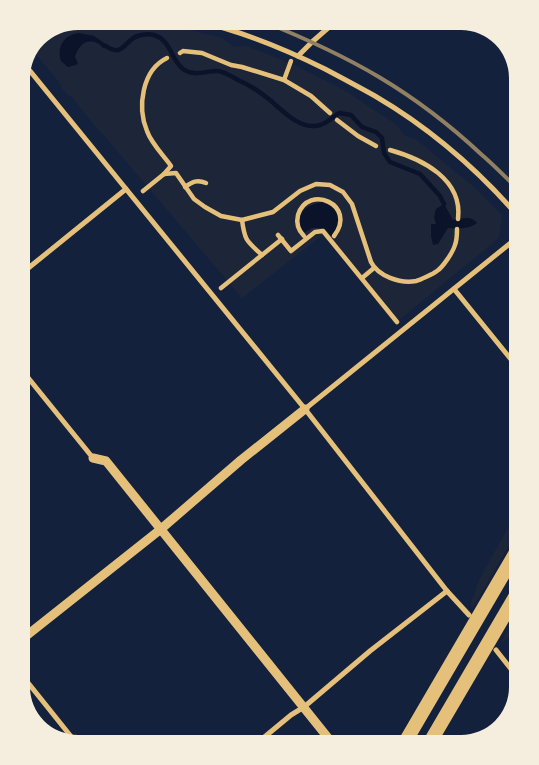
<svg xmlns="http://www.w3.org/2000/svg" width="539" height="765" viewBox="0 0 539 765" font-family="'Exo 2',sans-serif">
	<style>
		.green { fill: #1d2539 }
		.water { fill: #0b132b }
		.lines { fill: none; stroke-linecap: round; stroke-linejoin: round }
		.stream { stroke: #0b132b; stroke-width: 4.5 }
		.pedestrian { stroke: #e5c07b; stroke-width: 4.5 }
		.minor { stroke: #e5c07b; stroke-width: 5 }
		.tertiary { stroke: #e5c07b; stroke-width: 9 }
		.trunk { stroke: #e5c07b; stroke-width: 14 }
		.rail { stroke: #918062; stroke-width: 4 }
	</style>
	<rect width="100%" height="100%" fill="#14213d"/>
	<g class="green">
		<path d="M78,21H143L169,25L222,38L234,47L247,46L282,60L299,67L347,92L397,125L404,135L417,140L475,188L502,215L499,238L394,324L323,235L242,298L100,131H99L72,97C66,95 61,88 59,82L33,51L40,36Z"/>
		<path d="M518,510V530L473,608L471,607V602L481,576Z"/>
		<path d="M518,612C518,624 515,636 502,642H501Z"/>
	</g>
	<g class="water">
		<path d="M79,33L94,36L107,45L104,49C102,47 100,44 97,43C85,38 78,47 75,57L78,63L76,65L68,67L61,61C57,47 63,35 79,33Z"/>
		<path d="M322,202C322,203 329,205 330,205C341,212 340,228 331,236L324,228H312L304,233C294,215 303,206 322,202Z"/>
		<path d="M444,204L453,220C462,219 471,215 477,223C468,230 459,228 448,228L438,244L433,245L431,236V224H436L434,217L436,209Z"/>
	</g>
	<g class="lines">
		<path class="stream" d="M106,46C120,56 123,46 132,39C137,35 148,33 154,35C172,41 170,59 183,69C194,77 205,71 217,71C222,71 233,77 238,80C250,85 260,92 270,100C283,111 301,131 320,125C327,123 333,117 339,113L351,115L362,127L376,132L382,138L384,153L390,162L420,174L440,196L444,204"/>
		<g class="pedestrian">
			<path d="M180,53L183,51L202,53L231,65L242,67L284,80L311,96L330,113"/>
			<path d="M284,80L291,61"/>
			<path d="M337,120L358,136L376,146"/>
			<path d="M390,150C422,159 463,179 458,219"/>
			<path d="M164,174L171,166C164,156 151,143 147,131C137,107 142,70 167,58"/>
			<path d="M185,187C192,182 197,179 206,183"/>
			<path d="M143,191L164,174L176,173L194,199L205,207L221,216L242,220L273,212L300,191L316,184L330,185L343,192L352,204L371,262C378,276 400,284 416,281C420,280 433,274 437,271C443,267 453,252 455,245C457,240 457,234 457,229"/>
			<path d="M242,220C245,242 247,241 262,255L282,239"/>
			<path d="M278,235L291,251L315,232L323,231L397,322"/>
			<path d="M304,236C298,230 296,223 298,215C308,183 358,205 334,236"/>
			<path d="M362,278L374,268"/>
			<path d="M221,288L262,255"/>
		</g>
		<g class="minor">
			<path d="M197,21C241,31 285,49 325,69C342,78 359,87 375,96C428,127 478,170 518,216"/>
			<path d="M298,56L312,42L336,21"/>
			<path d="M26,66L305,409L447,591L469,615"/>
			<path d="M21,274L126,189"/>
			<path d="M454,289L518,368"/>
			<path d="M21,369L93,458"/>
			<path d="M305,409L518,237"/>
			<path d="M496,650L518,678"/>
			<path d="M21,674L77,744"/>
			<path d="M256,744L291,715L304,707L370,651L447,591"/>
		</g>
		<g class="tertiary">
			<path d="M93,458L106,461L333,744"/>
			<path d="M21,640L161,529L241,460L305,409"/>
		</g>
		<g class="trunk">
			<path d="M404,744L518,549"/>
			<path d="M429,744L518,592"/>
		</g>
		<path class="rail" d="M262,21C302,37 342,55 379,77C416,99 451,126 482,155C495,166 506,178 518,189"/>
	</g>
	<path d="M0 0H539V765H0ZM78 30H461A48 48 0 0 1 509 78V687A48 48 0 0 1 461 735H78A48 48 0 0 1 30 687V78A48 48 0 0 1 78 30Z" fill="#f5edde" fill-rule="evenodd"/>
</svg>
